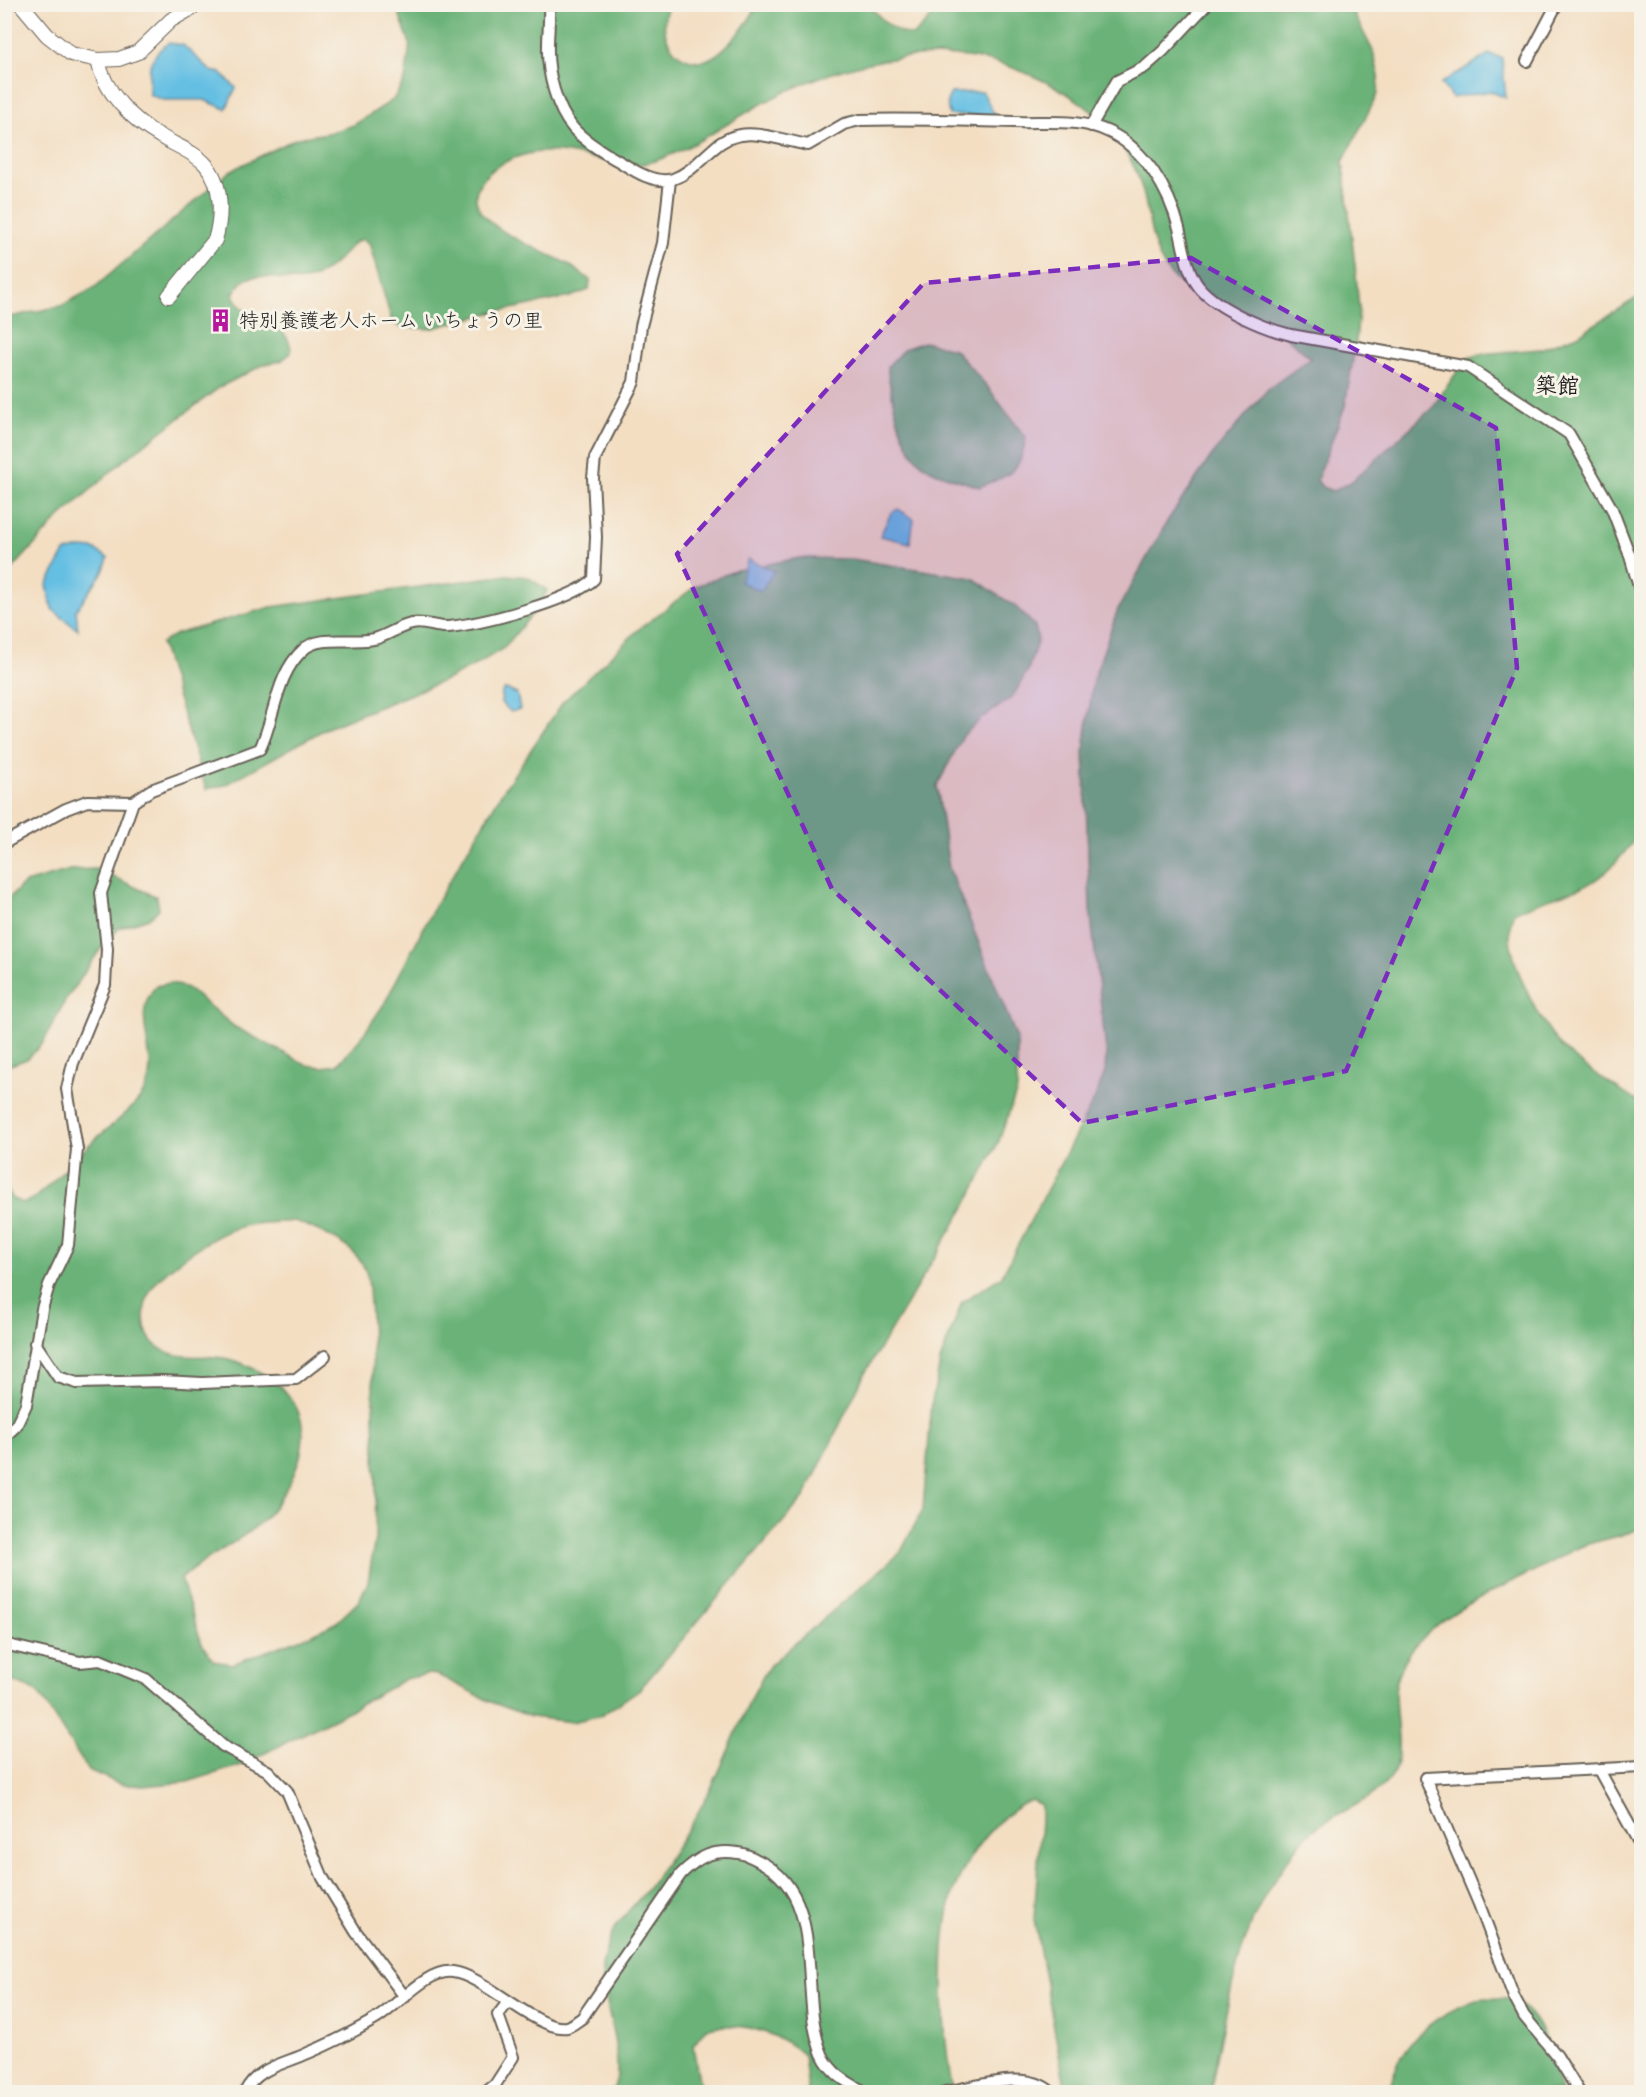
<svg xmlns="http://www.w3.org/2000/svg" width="1646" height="2097" viewBox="0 0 1646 2097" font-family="'Gochi Hand','Klee One',sans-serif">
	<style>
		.forest { fill: #6ab278; stroke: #43674a; stroke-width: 1.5; fill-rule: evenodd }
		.water { fill: #65bfe3; stroke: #406e80; stroke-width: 1.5 }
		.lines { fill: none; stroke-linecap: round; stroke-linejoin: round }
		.minor-casing { stroke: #676056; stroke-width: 14 }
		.tertiary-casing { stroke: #676056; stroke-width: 16 }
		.minor { stroke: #fff; stroke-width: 10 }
		.tertiary { stroke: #fff; stroke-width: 14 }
		.marked { fill: #7b2cbf; fill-opacity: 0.2; stroke: #7b2cbf; stroke-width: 4.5; stroke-dasharray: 12 8; stroke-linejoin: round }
		.labels { text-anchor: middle; stroke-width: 6; stroke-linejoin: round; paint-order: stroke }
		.poi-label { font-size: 20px; fill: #1c1c1c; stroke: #f7f3e8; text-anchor: start }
		.quarter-label { font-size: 22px; font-weight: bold; fill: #1c1c1c; stroke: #f7f3e8 }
	</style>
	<rect width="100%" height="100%" fill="#f7f3e8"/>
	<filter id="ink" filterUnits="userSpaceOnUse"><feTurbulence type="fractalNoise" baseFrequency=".0167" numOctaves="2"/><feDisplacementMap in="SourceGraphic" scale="12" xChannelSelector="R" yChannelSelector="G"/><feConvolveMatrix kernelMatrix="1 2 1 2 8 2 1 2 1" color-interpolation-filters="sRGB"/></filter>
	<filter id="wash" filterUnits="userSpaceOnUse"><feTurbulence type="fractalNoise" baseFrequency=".008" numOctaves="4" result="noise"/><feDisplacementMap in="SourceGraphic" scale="24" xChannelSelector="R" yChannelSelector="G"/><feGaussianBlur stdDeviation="1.35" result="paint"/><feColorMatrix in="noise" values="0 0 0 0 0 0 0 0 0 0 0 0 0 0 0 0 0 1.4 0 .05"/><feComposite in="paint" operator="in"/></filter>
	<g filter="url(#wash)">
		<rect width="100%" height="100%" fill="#f3dec2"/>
		<g class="forest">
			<path d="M396,5H669C657,28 669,59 698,61C718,63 751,21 757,5H869C881,19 895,35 914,35L943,5H1353L1352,10L1373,51L1379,76L1378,93L1343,162L1356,274L1359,309L1356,342L1345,406L1317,480L1322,487L1333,491L1351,482L1432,408L1466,359L1480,354L1540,349L1578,335L1641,295V831C1626,851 1608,876 1584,886C1561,896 1537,901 1514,913C1497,946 1538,1018 1559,1044C1574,1062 1621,1091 1641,1104V1528C1624,1536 1604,1539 1585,1545C1567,1552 1550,1563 1532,1572C1486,1595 1424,1619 1400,1670C1386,1698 1409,1750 1391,1777C1369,1807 1326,1813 1303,1840C1284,1864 1262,1896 1251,1925C1230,1978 1222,2037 1210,2092H1066L1034,1919L1041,1821V1805L1031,1800C996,1816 969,1852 955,1888C936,1939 943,2040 953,2092H808L804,2055C778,2032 740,2021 706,2028L693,2046L701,2092H611C629,2072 602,1998 602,1969C602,1962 605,1953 607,1947C614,1920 636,1906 651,1884C671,1855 693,1824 709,1792C731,1750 744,1705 770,1665L900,1553L923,1509L932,1401L941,1358L962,1302L1001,1277L1095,1098L1105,1072L1106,1051L1090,908L1084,750L1093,681L1118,609L1168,520L1212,455L1268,389L1311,358C1296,346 1281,331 1265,321C1238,304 1189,296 1171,275C1150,251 1151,222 1143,192C1125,126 1075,91 1013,68C932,38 831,65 758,106C724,125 681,156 643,164C630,166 615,162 602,160C562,151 531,144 495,168C487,173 476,185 476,196C474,227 542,250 566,263C574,268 582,274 590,280L589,290L570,297L486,314L430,329L401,327L392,322L369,243L362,239L354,243C342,256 325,277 305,280C278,284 249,262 233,294C242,324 291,317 291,353L281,361L263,365L220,387L123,461L59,518L5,577V318L61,306L94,288L230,171L297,138L328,133L354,125L393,100L405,80L410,44Z"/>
			<path d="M924,342L954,349L986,385L1026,438C1020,474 1011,474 979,487C963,481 945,477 931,470C900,455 892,398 887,367L904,349Z"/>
			<path d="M799,558L852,559L973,578L1016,607L1035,626L1038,640L1028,670L1012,698L983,717L963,736L937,786L949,868L1017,1039V1090L999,1141L965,1207L865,1373L805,1496L640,1689L602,1715L572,1722L531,1717L491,1702L438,1675L429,1674L405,1679L343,1714L239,1766L187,1782L143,1786L120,1784L88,1770L38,1692L5,1678L4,1175L7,1189L13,1199L24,1203L33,1199C53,1183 68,1166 86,1148C103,1130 142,1107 148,1082C157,1049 130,1014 156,986L170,983L187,988L235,1027L307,1065L322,1067L337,1065L361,1038L384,1004L438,900L501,794L563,702L639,629L696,586L737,570ZM295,1221C321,1232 358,1244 367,1275C370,1287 369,1301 371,1313L376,1489L375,1538L368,1582L358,1602L337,1622L311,1635L232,1664L214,1661L202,1644L181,1579C205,1556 238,1544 262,1521C274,1510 283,1494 291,1480C320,1422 294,1383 236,1361C209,1351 180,1364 157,1346C138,1332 142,1297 157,1281C175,1262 215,1234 240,1227C257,1222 277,1223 295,1221Z"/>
			<path d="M507,575L528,577L547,590L538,607L504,648L479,663L446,680L327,728L225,785L206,789L161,643L176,634L271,607Z"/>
			<path d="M96,869L157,897L159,909L149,918L119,928L99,951L65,1001L43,1043L27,1059L5,1067V902L25,883L70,870Z"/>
			<path d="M1482,1998C1491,1999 1502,1997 1510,2000C1544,2011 1552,2063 1561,2092H1388C1402,2039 1432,2015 1482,1998Z"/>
		</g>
		<g class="water">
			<path d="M168,43L183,45L211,71L221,73L236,88L226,109L204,100H163L150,95C148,70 147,58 168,43Z"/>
			<path d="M1489,54L1502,58L1506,98L1490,91L1452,98L1441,83Z"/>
			<path d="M983,92L995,116L949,115L947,101L951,93Z"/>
			<path d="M898,509L914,519L910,543L880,536L891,513Z"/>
			<path d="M81,548L94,549L108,558L103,572L76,610L78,630L52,609L47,585L65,552Z"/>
			<path d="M748,559L774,571L761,591L740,582Z"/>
			<path d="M506,689L517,694L520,709L511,712L501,703L502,692Z"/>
		</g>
	</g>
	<g filter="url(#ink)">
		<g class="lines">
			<defs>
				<g id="minor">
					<path d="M549,4C550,18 548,32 548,46C547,72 556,108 573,128C585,142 606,154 622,163C636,172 655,184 673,179C690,173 700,160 713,149C741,122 775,139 808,145L844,124L860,120C911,118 963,121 1014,122C1044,123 1081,118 1109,132C1145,149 1169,190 1179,228C1184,248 1186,270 1199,287C1217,309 1265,329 1291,335L1468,367L1569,434L1612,509L1630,556L1642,597"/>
					<path d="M1527,61L1557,4"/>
					<path d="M1091,126L1117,81L1145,67L1163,51L1207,4"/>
					<path d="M4,843L66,809L87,801L133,802"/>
					<path d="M35,1343L58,1377L77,1383L162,1381L202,1383L296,1379L325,1356"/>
					<path d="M4,1437L16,1426L26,1405L42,1309L49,1285L68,1245L77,1149L67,1089L73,1063L105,985L107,949L101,893L133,802L151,790L260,749C275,717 276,674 303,650C319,634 353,644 374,639C387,636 399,626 412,624C424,621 436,628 448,627C481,624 572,601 594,579L596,537L593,478L595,458L634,382L641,326L663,243L670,180"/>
					<path d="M4,1644L80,1662L100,1660L146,1679L223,1746L268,1771L287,1791L323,1878L356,1932L405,1997"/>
					<path d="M1599,1770L1642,1848"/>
					<path d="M245,2092C257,2067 285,2064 308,2053C330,2044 353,2032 374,2020C396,2008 427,1968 453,1972C485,1976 538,2032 567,2027C572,2026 577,2021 582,2018L681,1874C698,1857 713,1849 738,1853C746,1854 752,1857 759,1861C830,1897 797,1994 822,2054C831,2074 847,2082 865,2092"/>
					<path d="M486,2092L495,2085L513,2057L498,2015L508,2002"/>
					<path d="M945,2092C975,2088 1025,2068 1051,2092"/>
					<path d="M1579,2092L1557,2056L1524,2016L1514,1997L1479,1904L1425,1778L1642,1767"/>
				</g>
				<g id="tertiary">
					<path d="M21,4L47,35L71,54L98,60L119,59L138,52L171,20L192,8"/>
					<path d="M98,60C104,92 132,120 160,136C174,145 195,152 206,165C223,185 222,217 215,240L169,296"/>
				</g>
			</defs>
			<use href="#minor" class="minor-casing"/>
			<use href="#tertiary" class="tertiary-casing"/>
			<use href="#minor" class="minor"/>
			<use href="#tertiary" class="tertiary"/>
		</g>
	</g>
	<path class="marked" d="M1191,258L1496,428L1517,668L1346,1071L1082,1123L832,889L677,554L924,283Z"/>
	<defs>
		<symbol id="building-bare" viewBox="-9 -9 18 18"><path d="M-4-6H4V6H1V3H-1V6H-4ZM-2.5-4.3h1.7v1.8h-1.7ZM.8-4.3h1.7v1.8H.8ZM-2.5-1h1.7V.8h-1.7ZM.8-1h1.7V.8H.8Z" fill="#b5179e" stroke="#f7f3e8" stroke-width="2.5" paint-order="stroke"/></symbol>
	</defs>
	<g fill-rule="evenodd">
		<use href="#building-bare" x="204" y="304" width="33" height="33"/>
	</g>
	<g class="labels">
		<g class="poi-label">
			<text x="239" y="327">特別養護老人ホーム いちょうの里</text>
		</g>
		<g class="quarter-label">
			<text x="1557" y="393">築館</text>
		</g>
	</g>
	<rect width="1646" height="2097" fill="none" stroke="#f7f3e8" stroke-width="24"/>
</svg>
